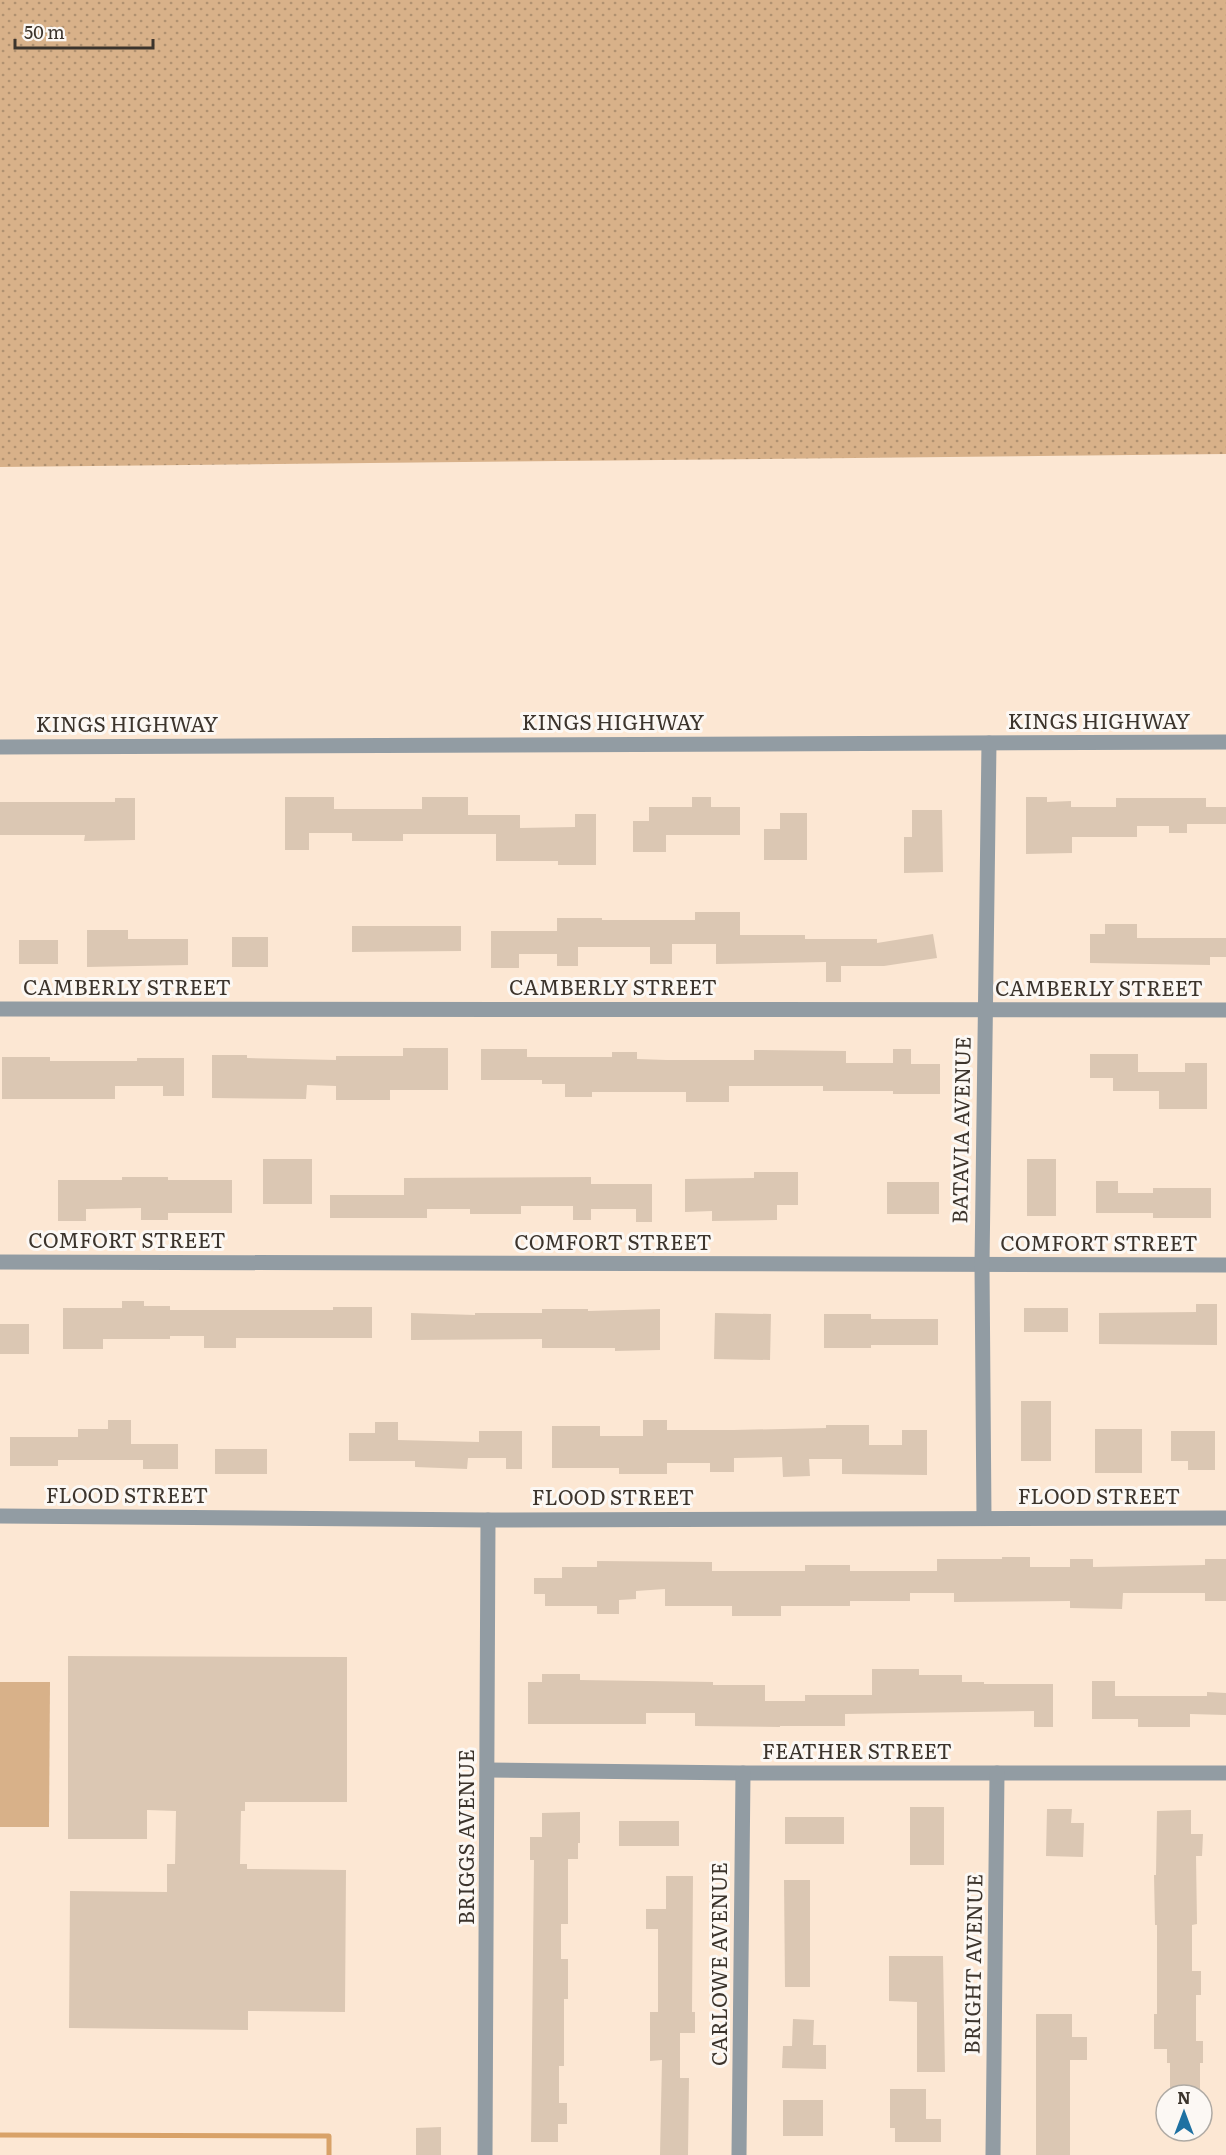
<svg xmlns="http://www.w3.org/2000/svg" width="1226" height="2155" viewBox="0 0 1226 2155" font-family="Literata,serif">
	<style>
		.grass { fill: url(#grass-dots) }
		.pitch { fill: #d8b189 }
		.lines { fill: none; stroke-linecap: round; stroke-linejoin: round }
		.stream { stroke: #d8a268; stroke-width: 5 }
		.building { fill: #dbc7b3 }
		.minor { stroke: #929ca3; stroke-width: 15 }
		.tertiary { stroke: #929ca3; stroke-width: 15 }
		.labels { text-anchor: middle; stroke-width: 6; stroke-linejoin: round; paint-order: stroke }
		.street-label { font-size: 21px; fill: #3c342c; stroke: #fcf8f4 }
	</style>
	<defs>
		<pattern id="grass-dots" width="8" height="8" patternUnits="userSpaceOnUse" patternTransform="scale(1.5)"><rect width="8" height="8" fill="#d8b189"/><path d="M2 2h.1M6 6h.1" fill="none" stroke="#b09170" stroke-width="1.8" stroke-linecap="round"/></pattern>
	</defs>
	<rect width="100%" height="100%" fill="#fce7d3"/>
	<path class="grass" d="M0,0H1226V454L0,467Z"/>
	<path class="pitch" d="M0,1682H50L49,1827H0Z"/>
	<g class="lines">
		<path class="stream" d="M0,2135L329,2136V2155"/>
	</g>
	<g class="building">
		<path d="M285,797H334V809H422V797H468V815H520V828L575,827V814H596V865H558V861H496V834H403V841H352V833H309V850H285Z"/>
		<path d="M692,797H711V807H740V835H666V852H633V821H649V807H692Z"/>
		<path d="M1026,797H1047V802L1071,801V807H1116V798H1206V807H1226V824H1187V833H1169V826H1137V837H1072V853L1026,854Z"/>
		<path d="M115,798H135V840L84,841L85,835H0V802H115Z"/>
		<path d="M912,810H942L943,872L904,873V837H912Z"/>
		<path d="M780,813H807V860H764V829H780Z"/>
		<path d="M695,912H740V935H805V939H877V943L933,934L937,958L884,966H841V982H826V962L716,964V944H672V964H650V947H578V966H557V954H519V968H491V931H557V918H602V920H695Z"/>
		<path d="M1105,924H1137V938H1226V957H1210V965L1090,963V934H1105Z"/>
		<path d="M352,926H461V951L352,952Z"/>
		<path d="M87,930H128V939H188V965L87,967Z"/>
		<rect x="232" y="937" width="36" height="30"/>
		<rect x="19" y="940" width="39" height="24"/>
		<path d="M403,1048H448V1090H390V1100H336V1086L307,1085L306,1099L212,1098V1055H247V1058L336,1060V1056H403Z"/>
		<path d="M481,1049H527V1057H612V1052H637V1059L667,1060H754V1050L846,1051V1063H893V1049H911V1064H940V1094H893V1091H823V1086H729V1102H686V1092H592V1097H565V1084H542V1080H481Z"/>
		<path d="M1090,1054H1138V1072H1185V1063H1207V1109H1159V1091H1113V1078H1090Z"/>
		<path d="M2,1057H50V1061H137V1058H184V1096H163V1086H115V1099H2Z"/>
		<rect x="263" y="1159" width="49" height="45"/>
		<rect x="1027" y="1159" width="29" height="57"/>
		<path d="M754,1172H798V1205H777V1220L712,1221V1211L685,1212V1179L754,1178Z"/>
		<path d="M122,1177H168V1180H232V1213H168V1220H141V1208L86,1209V1221H58V1180H122Z"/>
		<path d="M591,1177V1184H652V1222H636V1209H591V1220H573V1206H521V1214H470V1209H427V1218H330V1195H404V1178Z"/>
		<path d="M1096,1181H1118V1193H1153V1188H1211V1218H1153V1213H1096Z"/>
		<rect x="887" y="1182" width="52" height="32"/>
		<path d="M122,1301H144V1306H170V1310H333V1307H372V1338H236V1348H204V1336H170V1339H103V1349H63V1308H122Z"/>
		<path d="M1196,1304H1217V1345L1099,1344V1313L1196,1312Z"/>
		<rect x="1024" y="1308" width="44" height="24"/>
		<path d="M542,1309H588V1311L660,1309V1350L615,1351V1348H542V1339L411,1340V1313L475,1315V1313H542Z"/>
		<path d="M715,1313L771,1314L770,1360L714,1359Z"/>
		<path d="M824,1314H871V1319H938V1345H871V1348H824Z"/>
		<rect x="0" y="1324" width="29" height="30"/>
		<rect x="1021" y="1401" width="30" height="60"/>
		<path d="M108,1420H131V1444H178V1469H143V1460H58V1466H10V1437H78V1429H108Z"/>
		<path d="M643,1420H667V1430H734L826,1428V1425H869V1445H902V1430H927V1475L842,1474V1459H809L810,1476L783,1477L782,1457L734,1458V1472H710V1463H667V1474H619V1468H552V1426H600V1436H643Z"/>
		<path d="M375,1422H398V1440L479,1442V1431H522V1469H506V1458H468L467,1469L415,1467V1461H349V1433H375Z"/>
		<rect x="1095" y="1429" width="47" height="44"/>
		<path d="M1171,1431H1215V1470H1188V1461H1171Z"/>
		<rect x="215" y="1449" width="52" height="25"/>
		<path d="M1002,1557H1030V1567H1070V1559H1093V1567L1205,1565V1559H1226V1601H1205V1593H1123L1122,1609L1070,1608V1601L954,1602V1593H910V1601H850V1606H781V1616H732V1606H665V1589L636,1591V1599L619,1600V1614H597V1606H545V1594H534V1578H562V1567H597V1561L712,1562V1571H805V1565H850V1571H937V1559H1002Z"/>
		<path d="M68,1656L347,1657V1802H245V1811H241L240,1864H247V1869L346,1870L345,2012L248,2011V2030L69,2028L70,1891L167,1892V1864H175L176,1811L147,1810V1839H68Z"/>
		<path d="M872,1669H919V1675H962V1682H984V1684H1053V1727H1034V1711L845,1714V1726H780V1727L695,1726V1713H646V1724H528V1682H542V1674H580V1680L713,1682V1685H765V1701H805V1695H872Z"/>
		<path d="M1092,1681H1115V1696H1207V1692L1226,1693V1715L1190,1714V1727H1138V1719H1092Z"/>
		<rect x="910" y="1807" width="34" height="58"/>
		<path d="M1047,1809H1072L1071,1823H1084L1083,1857L1046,1856Z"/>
		<path d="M1191,1810V1834H1203L1202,1856H1196L1197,1924L1192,1925V1971H1201V1995H1196V2041H1203V2063H1200V2095H1170V2063H1167V2049H1154V2014H1157V1925H1155L1154,1875H1156L1157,1811Z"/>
		<path d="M580,1812V1843H578V1859H568V1924H561V1959H568V1999H564V2066H559V2103H567V2124H558V2142H531L534,1860H530V1837H542V1813Z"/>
		<rect x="785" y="1817" width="59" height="27"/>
		<rect x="619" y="1821" width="60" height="25"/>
		<path d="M666,1876H693L692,2012H695V2033H680V2078H689L688,2155H660L662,2060L650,2061V2012H658V1929H646V1909H666Z"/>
		<path d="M784,1880H810V1987H785Z"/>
		<path d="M889,1956H943L945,2072H917V2002L889,2001Z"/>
		<path d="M1036,2014H1072V2037H1087V2060H1070V2155H1036Z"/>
		<path d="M793,2019L814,2020L813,2045H826V2069L782,2068L783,2046H792Z"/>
		<path d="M890,2089H926V2119H941V2142H895V2128H890Z"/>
		<rect x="783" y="2100" width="40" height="36"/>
		<path d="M441,2127V2155H416V2128Z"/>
	</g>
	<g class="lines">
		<g class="minor">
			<path d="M0,1009L1226,1010"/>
			<path d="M0,1262L1226,1265"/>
			<path d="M0,1516L488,1520L1226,1518"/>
			<path d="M984,1518L982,1265L989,743"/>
			<path d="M488,1770L743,1773H1226"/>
			<path d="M485,2155L488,1520"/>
			<path d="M739,2155L743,1773"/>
			<path d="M993,2155L997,1773"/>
		</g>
		<path class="tertiary" d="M0,747L1226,742"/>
	</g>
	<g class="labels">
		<g class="street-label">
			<text x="1099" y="729">KINGS HIGHWAY</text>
			<text x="613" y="730">KINGS HIGHWAY</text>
			<text x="127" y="732">KINGS HIGHWAY</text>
			<text x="127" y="995">CAMBERLY STREET</text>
			<text x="613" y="995">CAMBERLY STREET</text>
			<text x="1099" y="996">CAMBERLY STREET</text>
			<text transform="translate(962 1130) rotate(-89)" y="7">BATAVIA AVENUE</text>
			<text x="127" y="1248">COMFORT STREET</text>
			<text x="613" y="1250">COMFORT STREET</text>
			<text x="1099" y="1251">COMFORT STREET</text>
			<text x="127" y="1503">FLOOD STREET</text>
			<text x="1099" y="1504">FLOOD STREET</text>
			<text x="613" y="1505">FLOOD STREET</text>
			<text x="857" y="1759">FEATHER STREET</text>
			<text transform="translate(467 1837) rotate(-90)" y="7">BRIGGS AVENUE</text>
			<text transform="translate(720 1964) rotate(-90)" y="7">CARLOWE AVENUE</text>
			<text transform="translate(974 1964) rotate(-89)" y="7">BRIGHT AVENUE</text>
		</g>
	</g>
	<g transform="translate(1184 2113)"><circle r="28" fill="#fcf8f4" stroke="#afaaa4" stroke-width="1.5"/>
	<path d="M0-4.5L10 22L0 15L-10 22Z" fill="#1e71a2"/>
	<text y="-9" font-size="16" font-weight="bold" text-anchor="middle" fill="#3c342c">N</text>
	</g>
	<path d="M15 39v9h138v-9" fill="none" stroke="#3c342c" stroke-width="3"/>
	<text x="24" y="39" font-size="18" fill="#3c342c" stroke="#fcf8f4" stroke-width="4.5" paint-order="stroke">50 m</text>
</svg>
